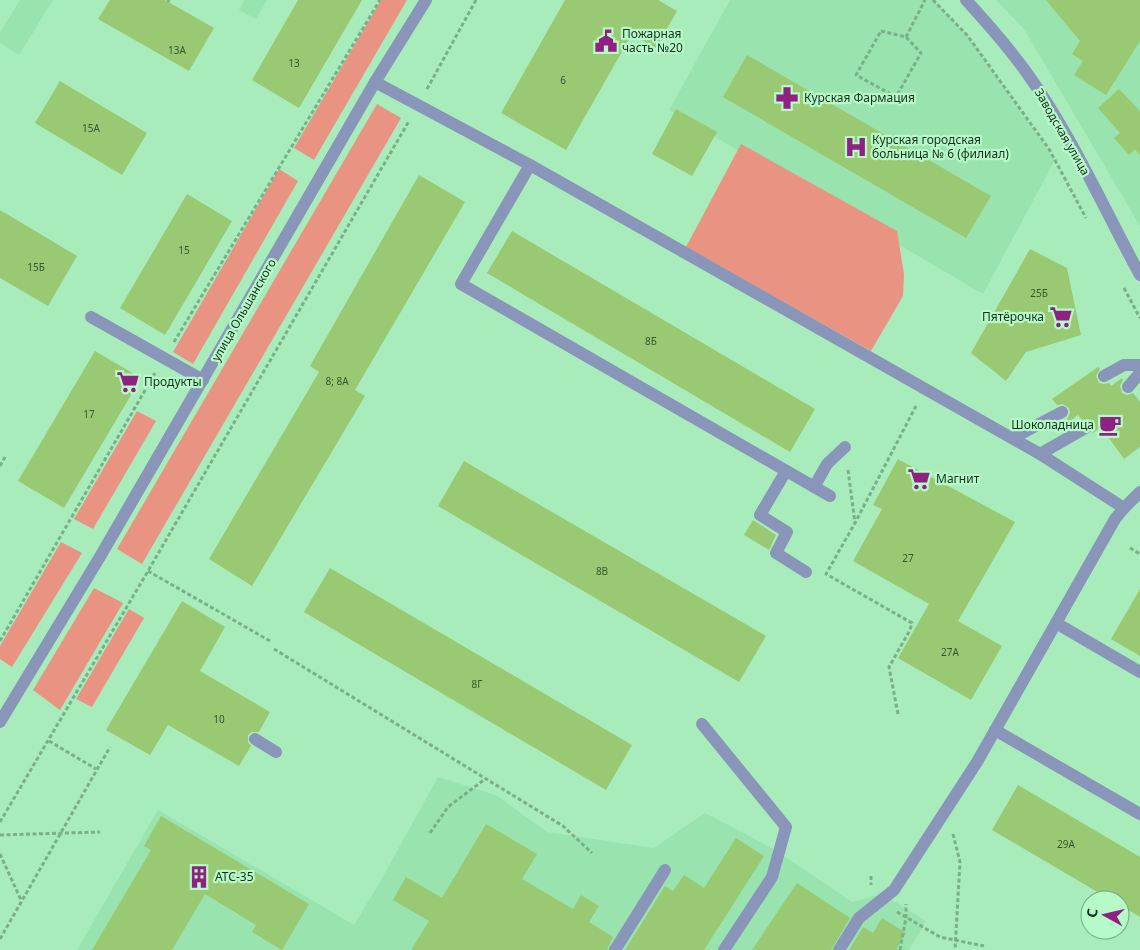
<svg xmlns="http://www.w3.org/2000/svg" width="1140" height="950" viewBox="0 0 1140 950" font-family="'Noto Sans',sans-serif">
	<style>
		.built { fill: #98e3ae }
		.green { fill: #e99482 }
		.building { fill: #99c973 }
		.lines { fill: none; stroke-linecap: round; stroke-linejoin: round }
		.path { stroke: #7ab089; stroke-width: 3; stroke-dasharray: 4 2.5; stroke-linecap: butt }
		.minor { stroke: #8a95ba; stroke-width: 12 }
		.labels { text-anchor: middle; stroke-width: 4.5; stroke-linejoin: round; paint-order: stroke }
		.number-label { font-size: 10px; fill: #365632 }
		.poi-label { font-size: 12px; fill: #15301d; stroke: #b6fac8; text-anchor: start }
		.street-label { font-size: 12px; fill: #15301d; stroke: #b6fac8 }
	</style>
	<rect width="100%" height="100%" fill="#a9ecbb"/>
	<g class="built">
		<path d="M20,0H53L19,55L0,43V32Z"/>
		<path d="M244,0H267L256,19L239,10Z"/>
		<path d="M730,0H933L967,35L1055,160L983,294L669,110Z"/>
		<path d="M996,0H1140V226L1024,29Z"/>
		<path d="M438,777L496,795L547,832L654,848L705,813L772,848L852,902L882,894L926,921L909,950H77L158,810L354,925L380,882Z"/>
	</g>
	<g class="green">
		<path d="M381,0H407L314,160L294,148Z"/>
		<path d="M377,104L401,118L142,564L117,549Z"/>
		<path d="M741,144L897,231L904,274L903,296L871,351L686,247Z"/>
		<path d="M279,169L298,181L193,364L173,352Z"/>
		<path d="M137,411L156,421L93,529L74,519Z"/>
		<path d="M61,542L82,553L12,667L0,659V646Z"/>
		<path d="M94,588L123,603L60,710L33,690Z"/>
		<path d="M129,609L144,618L92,707L76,699Z"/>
	</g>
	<g class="building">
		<path d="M110,0H165L214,28L189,71L98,19Z"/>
		<path d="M298,0H362L299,108L252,80Z"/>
		<path d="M565,0H658L677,11L656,48L632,34L566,150L501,113Z"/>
		<path d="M1046,0H1140V41L1106,95L1074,75L1083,61L1072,54L1080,41Z"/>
		<path d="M747,55L991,196L966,238L723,97Z"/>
		<path d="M60,81L147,133L122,175L35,123Z"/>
		<path d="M1119,89L1140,111V155L1135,149L1129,155L1114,138L1120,133L1098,108Z"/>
		<path d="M676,109L717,132L692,176L652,154Z"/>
		<path d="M419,175L465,202L355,390L365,396L252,586L209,559L319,372L310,366Z"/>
		<path d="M187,194L232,221L165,335L120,308Z"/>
		<path d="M0,210L77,256L48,306L0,278Z"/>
		<path d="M512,231L815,409L790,452L487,273Z"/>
		<path d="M1030,249L1067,268L1081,335L1026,352L1006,381L971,353Z"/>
		<path d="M95,351L141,378L64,508L18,481Z"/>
		<path d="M1098,367L1100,369L1096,376L1099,383L1104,384L1109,383L1111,386L1122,378L1123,380L1120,386L1122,393L1127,395L1133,393L1140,402V447L1124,459L1101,427L1092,434L1095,428L1094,423L1088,419L1082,420L1078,415L1069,422L1067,419L1070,413L1069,408L1063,404L1057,405L1052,399Z"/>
		<path d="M898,459L1015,522L958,621L1002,646L971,700L898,658L929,604L853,561L882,509L873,505Z"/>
		<path d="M464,461L766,636L739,682L438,506Z"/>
		<path d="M753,520L776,535L769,550L744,535Z"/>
		<path d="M330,568L632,745L606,790L304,612Z"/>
		<path d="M1140,589V656L1111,639Z"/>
		<path d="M182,601L225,627L200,671L270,712L259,732H252L248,735V742L251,746L239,766L168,725L150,755L106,730Z"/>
		<path d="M1018,785L1140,857V917L1120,905V900H1111L992,830Z"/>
		<path d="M161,816L309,904L282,950L252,932L256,925L205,894L172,950H92L151,850L144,846Z"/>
		<path d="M486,824L537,854L522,879L573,909L581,895L599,906L589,922L613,937L607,950H411L429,921L393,900L406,877L442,898Z"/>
		<path d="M736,838L764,856L704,950H625L665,886L673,891L684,875L704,888Z"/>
		<path d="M797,883L850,918L831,950H752Z"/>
		<path d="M882,918L906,933L896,949L898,950H849L863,927L873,933Z"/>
	</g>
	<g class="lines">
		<g class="path">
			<path d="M933,0L967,35L1049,149L1086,218"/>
			<path d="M168,2L169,0"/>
			<path d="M881,31L906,37L921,53L896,97L856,75Z"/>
			<path d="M906,37L925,0"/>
			<path d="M427,89L476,0"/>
			<path d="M1124,288L1140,318"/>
			<path d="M174,342L380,0"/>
			<path d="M0,466L5,457"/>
			<path d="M848,470L855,523"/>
			<path d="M1130,548L1140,554"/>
			<path d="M148,571L270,641"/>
			<path d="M0,641L155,373"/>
			<path d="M274,649L563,826L592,853"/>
			<path d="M898,714L889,667L910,630L912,623L826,574L855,523L916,406"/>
			<path d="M49,741L96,769"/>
			<path d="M0,822L148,571L409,121"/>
			<path d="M430,833L448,807L485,779"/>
			<path d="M953,834L960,862L955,950"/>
			<path d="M0,835L100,832"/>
			<path d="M0,854L21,900"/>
			<path d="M871,876V885"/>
			<path d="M897,912L940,937L984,946"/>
			<path d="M0,939L110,747"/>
			<path d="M900,950L906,917V904"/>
		</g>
		<g class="minor">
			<path d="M966,0C988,24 1010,49 1029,76C1073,138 1104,209 1140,275"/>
			<path d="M375,82L530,165L1040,454L1124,508L1140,492"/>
			<path d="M530,165L461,284L830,496"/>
			<path d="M91,317L203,380"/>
			<path d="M1104,376L1124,365H1140"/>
			<path d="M1128,387L1140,373"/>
			<path d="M1013,438L1062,412"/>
			<path d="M1040,454L1087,427"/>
			<path d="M786,471L760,515L787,532L776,553L806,572"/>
			<path d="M814,487L827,464L845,447"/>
			<path d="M1056,623L1140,672"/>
			<path d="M0,722L101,555L375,82L426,0"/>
			<path d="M702,724L786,827L772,877L724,950"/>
			<path d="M995,730L1140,814"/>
			<path d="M255,739L276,752"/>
			<path d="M615,950L665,870"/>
			<path d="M839,950L859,918L894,890L977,762L1115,519L1124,508"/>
		</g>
	</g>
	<defs>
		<symbol id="civic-bare" viewBox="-9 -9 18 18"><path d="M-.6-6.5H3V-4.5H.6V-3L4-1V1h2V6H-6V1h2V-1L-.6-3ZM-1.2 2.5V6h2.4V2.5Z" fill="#8f2183" stroke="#b6fac8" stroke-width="2.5" paint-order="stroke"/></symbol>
		<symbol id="pharmacy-bare" viewBox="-9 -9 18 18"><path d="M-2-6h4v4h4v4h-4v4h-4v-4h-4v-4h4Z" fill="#8f2183" stroke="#b6fac8" stroke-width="2.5" paint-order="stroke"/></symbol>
		<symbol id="hospital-bare" viewBox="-9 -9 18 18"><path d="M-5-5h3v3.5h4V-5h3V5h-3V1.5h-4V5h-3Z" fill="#8f2183" stroke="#b6fac8" stroke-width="2.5" paint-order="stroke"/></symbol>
		<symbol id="supermarket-bare" viewBox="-9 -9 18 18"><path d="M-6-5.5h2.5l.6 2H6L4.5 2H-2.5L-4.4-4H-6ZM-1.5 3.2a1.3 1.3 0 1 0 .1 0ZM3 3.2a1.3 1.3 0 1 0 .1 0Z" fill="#8f2183" stroke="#b6fac8" stroke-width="2.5" paint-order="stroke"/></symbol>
		<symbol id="cafe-bare" viewBox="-9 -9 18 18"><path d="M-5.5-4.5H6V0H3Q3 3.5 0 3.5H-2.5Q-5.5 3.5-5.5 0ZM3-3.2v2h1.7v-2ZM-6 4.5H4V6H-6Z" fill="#8f2183" stroke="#b6fac8" stroke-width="2.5" paint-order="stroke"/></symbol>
		<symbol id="building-bare" viewBox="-9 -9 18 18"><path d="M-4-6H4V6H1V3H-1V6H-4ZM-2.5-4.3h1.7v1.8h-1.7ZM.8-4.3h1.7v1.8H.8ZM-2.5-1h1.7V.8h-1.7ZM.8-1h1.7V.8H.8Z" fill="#8f2183" stroke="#b6fac8" stroke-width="2.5" paint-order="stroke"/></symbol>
	</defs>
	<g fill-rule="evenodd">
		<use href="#civic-bare" x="590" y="25" width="32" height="32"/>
		<use href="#pharmacy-bare" x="771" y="82" width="32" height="32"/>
		<use href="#hospital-bare" x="840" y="131" width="32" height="32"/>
		<use href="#supermarket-bare" x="1045" y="301" width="32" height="32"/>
		<use href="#supermarket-bare" x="112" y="366" width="32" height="32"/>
		<use href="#cafe-bare" x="1094" y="409" width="32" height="32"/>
		<use href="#supermarket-bare" x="903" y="463" width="32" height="32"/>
		<use href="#building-bare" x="183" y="861" width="32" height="32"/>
	</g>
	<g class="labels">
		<g class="number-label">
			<text x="177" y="54">13А</text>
			<text x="294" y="67">13</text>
			<text x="563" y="84">6</text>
			<text x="91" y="132">15А</text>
			<text x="184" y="254">15</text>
			<text x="36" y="271">15Б</text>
			<text x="1039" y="297">25Б</text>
			<text x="651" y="345">8Б</text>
			<text x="337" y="385">8; 8А</text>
			<text x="89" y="418">17</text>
			<text x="908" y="562">27</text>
			<text x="602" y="575">8В</text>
			<text x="950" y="656">27А</text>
			<text x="477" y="688">8Г</text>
			<text x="219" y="723">10</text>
			<text x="1066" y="848">29А</text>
		</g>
		<g class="poi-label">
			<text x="622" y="38">Пожарная<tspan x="622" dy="14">часть №20</tspan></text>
			<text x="804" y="102">Курская Фармация</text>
			<text x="872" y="144">Курская городская<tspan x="872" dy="14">больница № 6 (филиал)</tspan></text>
			<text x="1044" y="321" text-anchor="end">Пятёрочка</text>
			<text x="144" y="386">Продукты</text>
			<text x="1094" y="429" text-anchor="end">Шоколадница</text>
			<text x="936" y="483">Магнит</text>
			<text x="215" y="881">АТС-35</text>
		</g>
		<g class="street-label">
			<text transform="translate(1062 132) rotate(60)" y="4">Заводская улица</text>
			<text transform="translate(244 310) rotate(-60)" y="4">улица Ольшанского</text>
		</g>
	</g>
	<g transform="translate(1105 915) rotate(278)"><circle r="24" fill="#b6fac8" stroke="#76a984"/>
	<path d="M0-4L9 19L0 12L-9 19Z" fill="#8f2183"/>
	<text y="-8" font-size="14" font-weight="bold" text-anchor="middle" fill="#15301d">С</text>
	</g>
</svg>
